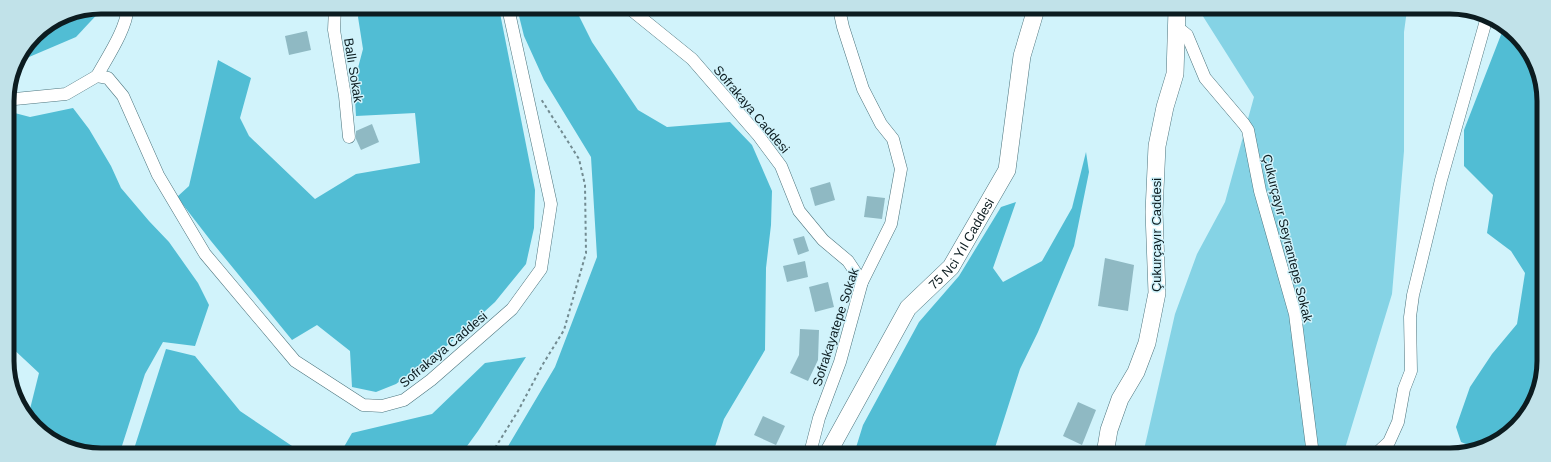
<svg xmlns="http://www.w3.org/2000/svg" width="1551" height="462" viewBox="0 0 1551 462" font-family="Helvetica,sans-serif">
	<style>
		.green { fill: #85d3e5 }
		.forest { fill: #51bdd4 }
		.building { fill: #8fb9c3 }
		.lines { fill: none; stroke-linecap: round; stroke-linejoin: round }
		.street-casing { stroke: #4d757e; stroke-width: 13 }
		.secondary-casing { stroke: #4d757e; stroke-width: 18 }
		.path { stroke: #728b91; stroke-width: 2; stroke-dasharray: 3 3; stroke-linecap: butt }
		.street { stroke: #fff; stroke-width: 12 }
		.secondary { stroke: #fff; stroke-width: 17 }
		.labels { text-anchor: middle; stroke-width: 3; stroke-linejoin: round; paint-order: stroke }
		.street-label { font-size: 13px; fill: #0c1c20; stroke: #d1f3fb }
		.rim { fill: none; stroke: #0c1c20; stroke-width: 5 }
	</style>
	<rect width="100%" height="100%" fill="#d1f3fb"/>
	<path class="green" d="M1199,10H1407L1404,32V151L1392,294L1343,455L1143,454L1175,314L1197,254L1225,202L1254,97Z"/>
	<g class="forest">
		<path d="M104,7L76,37L15,63L35,34L65,14Z"/>
		<path d="M361,8H499L535,190L534,228L526,264L495,302L449,344L396,384L376,392L352,387L350,351L317,325L292,340L211,241L177,197L189,186L218,60L251,78L240,118L249,136L315,199L356,174L420,163L415,113L356,116L354,83L363,49L358,17Z"/>
		<path d="M517,8H575L592,42L638,110L667,127L730,122L752,145L772,191L771,225L766,268L765,350L724,419L713,453H504L555,367L597,257L591,157L544,80L524,36Z"/>
		<path d="M1504,27L1517,35L1542,83L1541,385L1507,435L1475,448L1461,442L1456,427L1470,387L1492,354L1517,324L1525,273L1511,251L1487,233L1493,195L1464,166V130Z"/>
		<path d="M73,108L89,129L111,166L121,188L149,221L169,242L198,283L209,305L195,346L163,342L145,374L120,452H77L34,427L26,412L30,409L39,373L9,345L7,111L30,117Z"/>
		<path d="M1086,152L1089,172L1074,246L1038,332L1020,369L993,454H854L863,425L919,322L959,276L1001,207L1016,202L993,268L1003,282L1042,261L1072,208Z"/>
		<path d="M166,349L195,356L240,411L301,452H133Z"/>
		<path d="M526,357L478,431L462,453L341,452L352,433L432,414L485,363Z"/>
	</g>
	<g class="building">
		<path d="M307,31L311,50L289,55L285,36Z"/>
		<path d="M372,124L379,142L361,150L356,139V131Z"/>
		<path d="M830,182L835,200L815,206L810,188Z"/>
		<path d="M867,196L885,198L882,219L864,217Z"/>
		<path d="M804,236L809,251L798,255L793,239Z"/>
		<path d="M1105,258L1134,265L1128,311L1098,306Z"/>
		<path d="M805,261L808,277L787,282L783,266Z"/>
		<path d="M828,282L834,307L815,312L809,287Z"/>
		<path d="M800,329L819,330L818,360L808,381L790,373L799,355Z"/>
		<path d="M1078,402L1096,410L1082,445L1063,436Z"/>
		<path d="M763,416L785,426L776,445L754,435Z"/>
	</g>
	<g class="lines">
		<defs>
			<g id="street">
				<path d="M335,8L334,30L345,96L349,137"/>
				<path d="M629,8L692,59L758,135L781,166L799,211L823,240L848,261L862,282"/>
				<path d="M1177,27L1187,35L1205,78L1244,124L1248,130L1260,191L1295,314L1313,455"/>
				<path d="M97,76C108,56 126,30 128,7"/>
				<path d="M7,95L15,99L66,94L97,76L108,78L123,96L158,175L205,254L295,361L363,405L382,406L404,400L431,380L512,309L541,269L551,204L508,8"/>
				<path d="M810,453L819,418L840,362L862,282L891,224L901,169L893,139L881,124L863,89L843,27L839,9"/>
				<path d="M1375,455L1389,442L1398,422L1404,389L1411,371L1410,317L1413,295L1441,180L1487,17"/>
			</g>
			<g id="secondary">
				<path id="s1" d="M828,453L908,308L951,267L1007,170L1022,56L1036,9"/>
				<path d="M1105,454L1109,430L1120,399L1136,372L1147,343L1157,293L1154,212L1157,146L1165,107L1175,74L1177,9"/>
			</g>
		</defs>
		<use href="#street" class="street-casing"/>
		<use href="#secondary" class="secondary-casing"/>
		<path class="path" d="M492,453L518,411L543,364L564,330L586,253L585,185L579,159L541,99"/>
		<use href="#street" class="street"/>
		<use href="#secondary" class="secondary"/>
	</g>
	<g class="labels">
		<g class="street-label">
			<text transform="translate(354 70) rotate(81)" y="5">Ballı Sokak</text>
			<text transform="translate(752 109) rotate(50)" y="5">Sofrakaya Caddesi</text>
			<text transform="translate(1156 235) rotate(-90)" y="5">Çukurçayır Caddesi</text>
			<text transform="translate(1288 238) rotate(76)" y="5">Çukurçayır Seyrantepe Sokak</text>
			<text dy="5" stroke="none"><textPath href="#s1" startOffset="250">75 Nci Yıl Caddesi</textPath></text>
			<text transform="translate(835 327) rotate(-72)" y="5">Sofrakayatepe Sokak</text>
			<text transform="translate(443 349) rotate(-40)" y="5">Sofrakaya Caddesi</text>
		</g>
	</g>
	<path d="M0 0H1551V462H0ZM101 14H1450A87 87 0 0 1 1537 101V361A87 87 0 0 1 1450 448H101A87 87 0 0 1 14 361V101A87 87 0 0 1 101 14Z" fill="#c1e2e9" fill-rule="evenodd"/>
	<path class="rim" d="M101 14H1450A87 87 0 0 1 1537 101V361A87 87 0 0 1 1450 448H101A87 87 0 0 1 14 361V101A87 87 0 0 1 101 14Z"/>
</svg>
